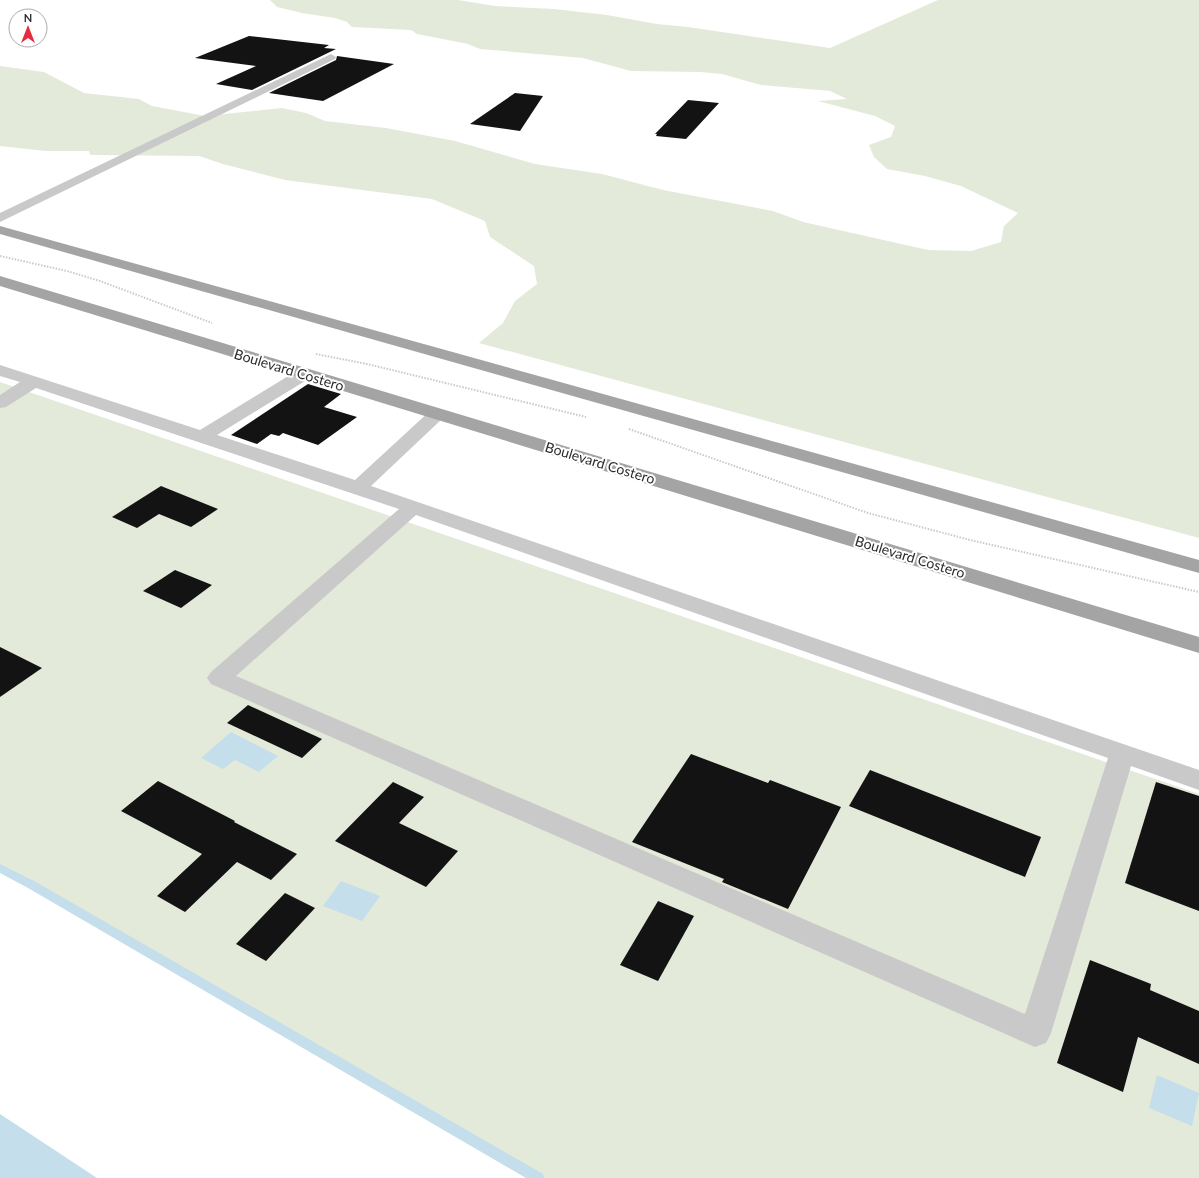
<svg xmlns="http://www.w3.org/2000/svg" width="1199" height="1178" viewBox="0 0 1199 1178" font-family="Lato,sans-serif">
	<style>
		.green { fill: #e3ead9 }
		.water { fill: #c5deeb }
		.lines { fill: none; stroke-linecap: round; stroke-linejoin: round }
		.stream { fill: #c5deeb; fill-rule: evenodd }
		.building { fill: #131313 }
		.path { stroke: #c9c9c9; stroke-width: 2; stroke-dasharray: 1.5 1.5; stroke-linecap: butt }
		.minor { fill: #c9c9c9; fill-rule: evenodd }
		.major { fill: #a4a4a4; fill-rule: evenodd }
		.labels { text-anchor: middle; stroke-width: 4; stroke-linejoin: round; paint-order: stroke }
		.street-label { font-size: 14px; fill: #2c2c2c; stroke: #fff }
	</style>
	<rect width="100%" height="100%" fill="#fff"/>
	<g class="green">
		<path d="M270,0H458L495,6L554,9L607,15L657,24L688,27L830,48L938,0H1199V538L479,343L503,323L515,301L537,284L534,266L490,237L485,221L432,199L285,180L223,164L199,156L90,155L89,151H46L0,146V66L44,72L84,93L139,99L152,106L205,116L282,108L306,113L325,121L386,128L455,141L535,164L602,174L663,190L773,211L803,222L928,250L971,251L1001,242L1004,226L1018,213L961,186L925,176L887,169L874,157L869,145L891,137L895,126L875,116L818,101L847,99L830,91L761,85L722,74L700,72L631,71L583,58L480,49L468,44L417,34L411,30L352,27L347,22L335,18L302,13L277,7Z"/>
		<path d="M0,382L1199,794V1178H538L32,885L0,868Z"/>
	</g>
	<g class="water">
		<path d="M231,732L278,756L259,772L235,760L223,769L201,758Z"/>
		<path d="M341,881L380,896L362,921L323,906Z"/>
		<path d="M1157,1075L1199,1093L1192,1126L1149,1108Z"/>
		<path d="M0,1114L97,1178H0Z"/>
	</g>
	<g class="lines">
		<path class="stream" d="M0,864L36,882L543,1174L544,1178H526L28,888L0,873Z"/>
	</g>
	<g class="building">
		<path d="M249,36L329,45L324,48L336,49L252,90L216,84L256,66L195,58Z"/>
		<path d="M337,56L394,64L323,101L269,93L336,60Z"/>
		<path d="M515,93L543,96L520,131L470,124Z"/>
		<path d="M688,100L719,103L686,139L656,136L657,134H655Z"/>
		<path d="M308,384L341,394L324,407L357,417L318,445L283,433L279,436L271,434L257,444L231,435Z"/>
		<path d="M161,486L218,509L191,527L159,514L137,528L112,517Z"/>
		<path d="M175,570L212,585L181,608L143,591Z"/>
		<path d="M0,647L42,668L0,697Z"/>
		<path d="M248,705L322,739L302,758L227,723Z"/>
		<path d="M691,754L768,783L770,780L841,807L788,909L722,882L724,879L632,842Z"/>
		<path d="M870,770L1041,837L1025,877L849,806Z"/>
		<path d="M158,781L235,821L234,822L297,854L271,880L237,862L185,912L157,896L202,854L121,811Z"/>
		<path d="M393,782L424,797L399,823L458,851L426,887L335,841Z"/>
		<path d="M1156,782L1199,796V911L1125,883Z"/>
		<path d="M285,893L315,908L266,961L236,944Z"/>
		<path d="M658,901L694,916L658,981L620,965Z"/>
		<path d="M1090,960L1151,984L1150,990L1199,1011V1064L1138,1037L1123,1092L1057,1063Z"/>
	</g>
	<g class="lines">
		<g class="path">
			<path d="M0,256L67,271L100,281L212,323"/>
			<path d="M316,354L367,364L586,417"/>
			<path d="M629,429L868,513L970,540L1199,592"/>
		</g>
		<g class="minor">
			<path d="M331,54L336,57L335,59L0,222V213Z"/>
			<path d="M0,365L200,430L298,370L304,369L310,370L313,374L310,378L217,435L355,480L431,410L437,409L443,410L446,414L443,418L371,486L1199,770V790L1131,766L1051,1033L1046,1043L1035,1047L211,684L207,678L211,672L399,509L36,388L6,407L0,408V395L20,382L0,376ZM416,515L1108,758L1025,1014L236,676Z"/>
		</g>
		<g class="major">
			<path d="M0,226L1199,560V573L0,234Z"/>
			<path d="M0,276L1199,637V653L0,286Z"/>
		</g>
	</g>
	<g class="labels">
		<g class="street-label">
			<text transform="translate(289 370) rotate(17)" y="5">Boulevard Costero</text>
			<text transform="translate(600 463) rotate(17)" y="5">Boulevard Costero</text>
			<text transform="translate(910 557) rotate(17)" y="5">Boulevard Costero</text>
		</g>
	</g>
	<g transform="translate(28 28)"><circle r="19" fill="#ffffff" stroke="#ababab"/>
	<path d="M0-3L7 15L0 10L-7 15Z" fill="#e62b41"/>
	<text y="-6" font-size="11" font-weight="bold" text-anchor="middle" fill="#2c2c2c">N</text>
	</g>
</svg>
